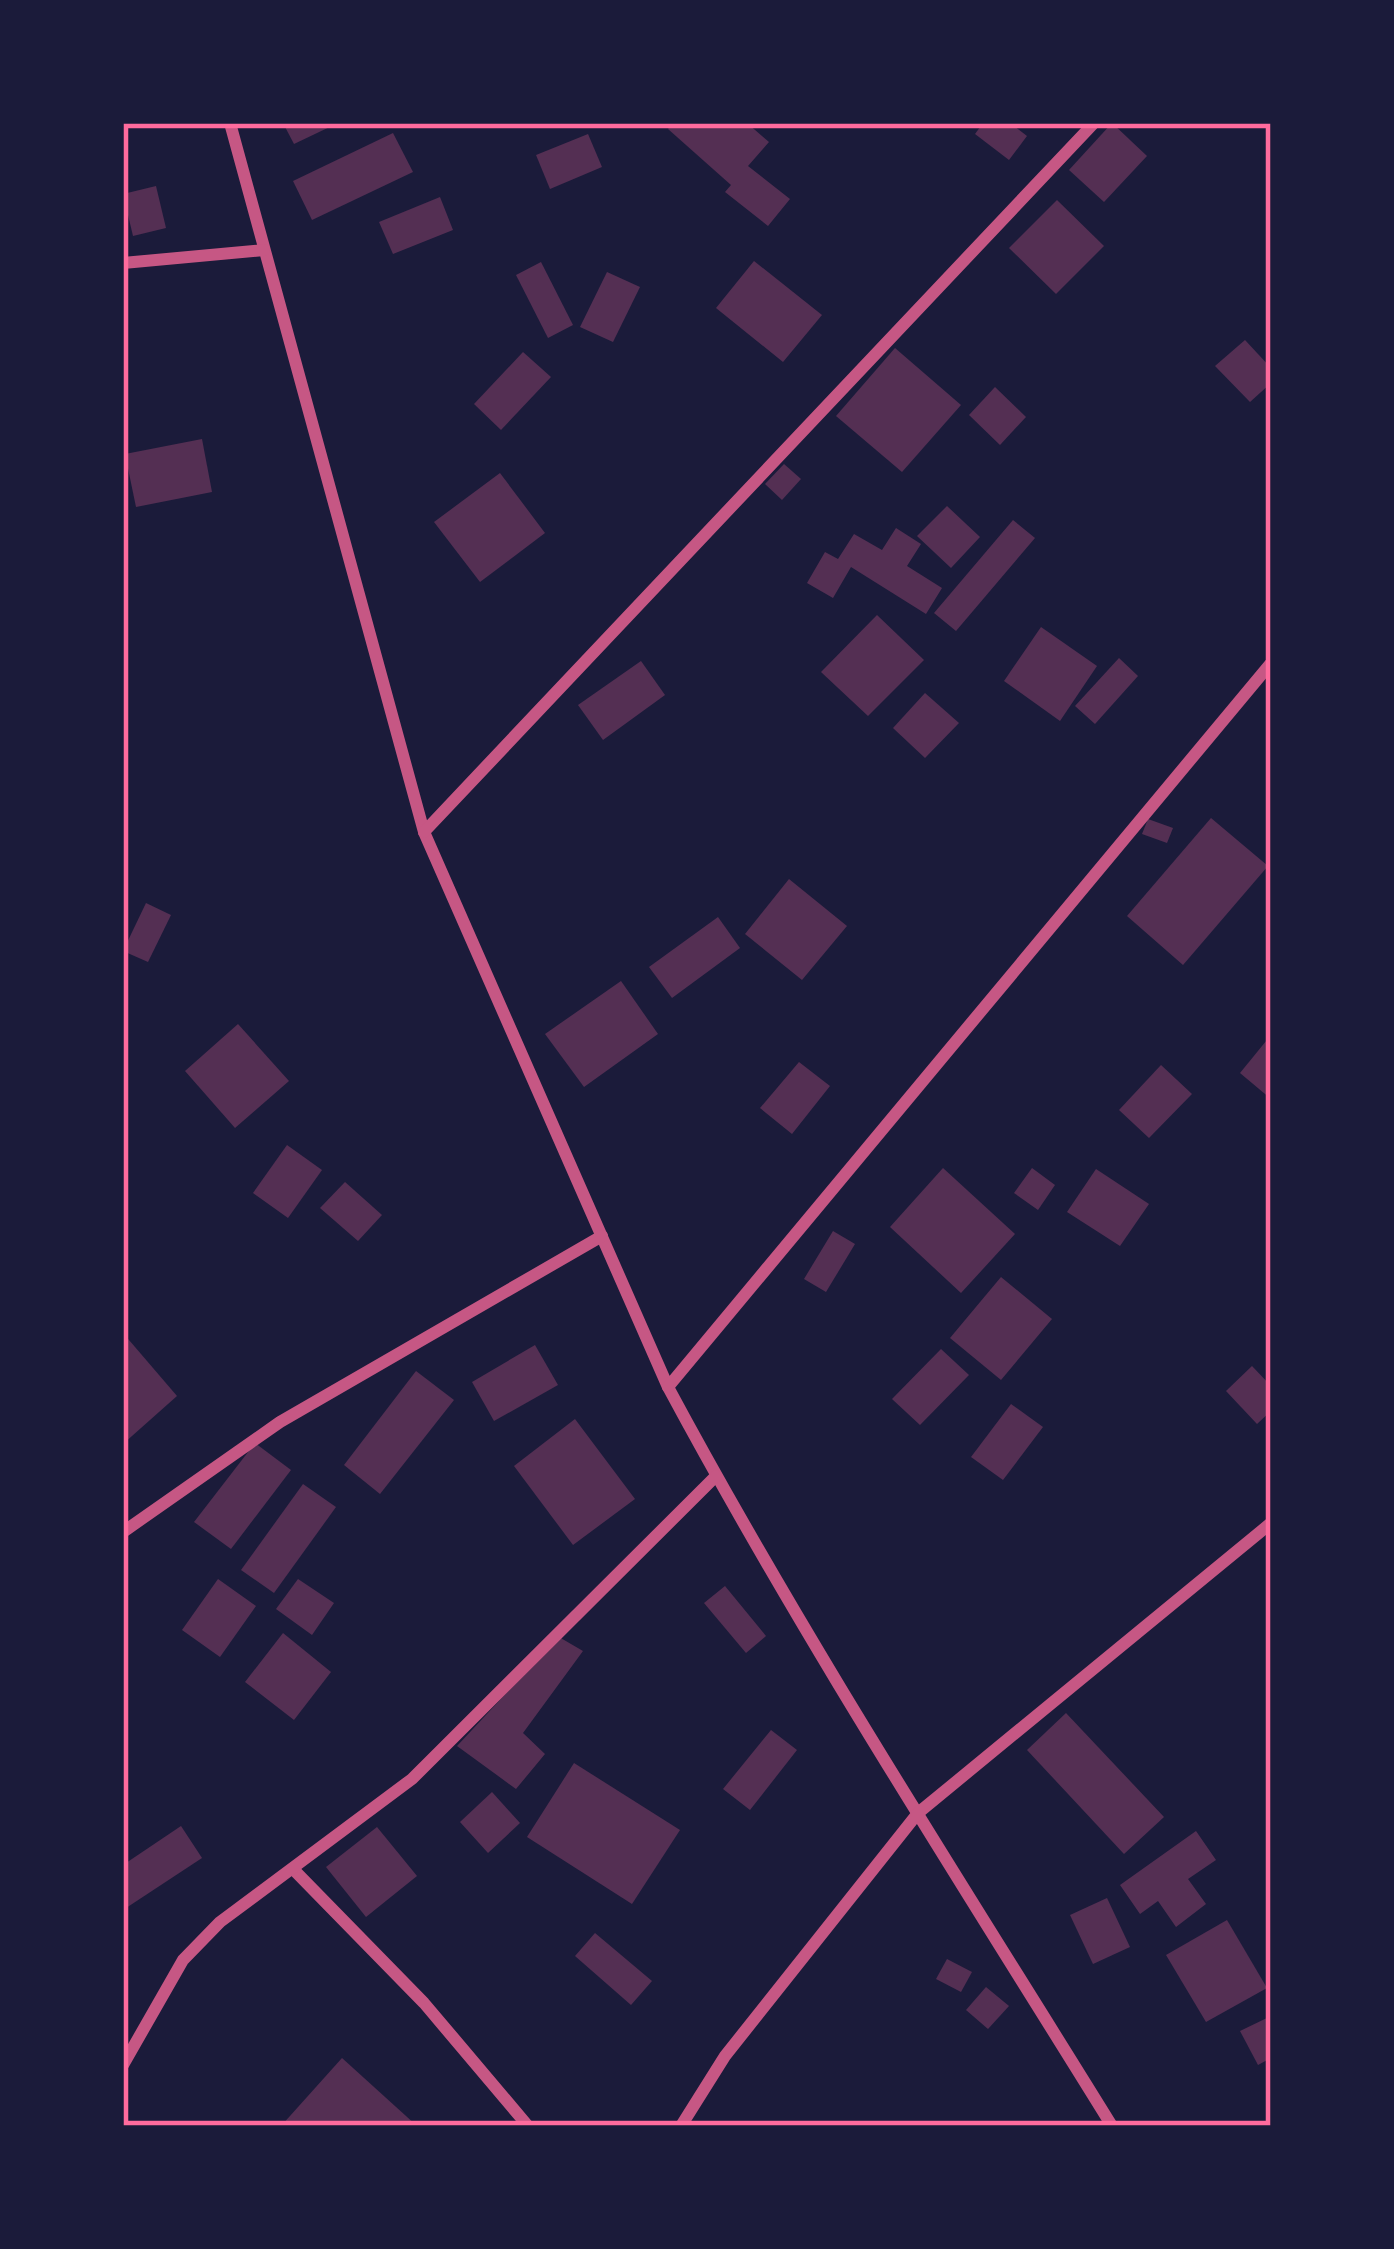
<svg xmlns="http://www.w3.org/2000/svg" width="1394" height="2249" viewBox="0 0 1394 2249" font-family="'Titillium Web',sans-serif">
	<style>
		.building { fill: #542f53 }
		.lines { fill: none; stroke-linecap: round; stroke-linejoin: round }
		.minor { stroke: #c65784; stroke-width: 12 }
		.neatline { fill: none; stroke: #ff6b9d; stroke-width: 4.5 }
	</style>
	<rect width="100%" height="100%" fill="#1b1b3a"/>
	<g class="building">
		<path d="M283,123H338L294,144Z"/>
		<path d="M673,123H747L769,142L748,166L790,199L768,226L725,192L731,185L668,129Z"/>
		<path d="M983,123H1010L1027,136L1009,160L975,134Z"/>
		<path d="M1112,123L1147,156L1104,202L1069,170Z"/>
		<path d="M393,133L413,172L312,220L293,181Z"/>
		<path d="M588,134L602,167L550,189L536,155Z"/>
		<path d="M156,186L166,228L133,236L123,194Z"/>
		<path d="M440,197L453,230L393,254L379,222Z"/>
		<path d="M1057,200L1104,246L1056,294L1009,248Z"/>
		<path d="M754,261L822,315L783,362L716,308Z"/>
		<path d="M541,262L573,325L548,338L516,275Z"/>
		<path d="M607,272L640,287L613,342L580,327Z"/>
		<path d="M1245,340L1271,368V383L1250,402L1215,366Z"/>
		<path d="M895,348L961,405L902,472L836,416Z"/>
		<path d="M523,352L551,377L501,430L474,404Z"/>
		<path d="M995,387L1026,417L1000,445L969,415Z"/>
		<path d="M202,439L212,492L136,507L125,454Z"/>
		<path d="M784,464L801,479L782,500L765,484Z"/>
		<path d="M500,473L545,533L480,582L434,522Z"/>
		<path d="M947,506L980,537L951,568L917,536Z"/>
		<path d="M1013,520L1035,538L956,631L934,613Z"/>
		<path d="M896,528L921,544L907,566L942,588L926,614L851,567L833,598L807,583L825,552L838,559L854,534L882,550Z"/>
		<path d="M877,615L924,660L868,716L821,672Z"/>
		<path d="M1041,627L1097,666L1060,721L1004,681Z"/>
		<path d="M1119,658L1138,676L1095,724L1075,706Z"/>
		<path d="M641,661L665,695L603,740L578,705Z"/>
		<path d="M925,693L959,723L925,758L893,728Z"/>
		<path d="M1211,818L1268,866L1183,965L1127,916Z"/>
		<path d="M1148,819L1173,828L1167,843L1142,834Z"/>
		<path d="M789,879L847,926L802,980L745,934Z"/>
		<path d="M146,903L171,915L148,962L123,951Z"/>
		<path d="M718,917L740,948L672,998L649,967Z"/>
		<path d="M621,981L658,1034L584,1087L545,1034Z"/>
		<path d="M238,1024L289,1081L235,1128L185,1071Z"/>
		<path d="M1271,1035V1099L1240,1073Z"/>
		<path d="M799,1062L830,1086L792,1134L760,1108Z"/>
		<path d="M1161,1065L1192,1094L1149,1138L1119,1110Z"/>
		<path d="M287,1145L322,1170L288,1218L253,1193Z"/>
		<path d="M943,1168L1015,1234L961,1293L890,1227Z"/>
		<path d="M1032,1168L1055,1185L1038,1210L1014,1193Z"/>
		<path d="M1096,1169L1149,1204L1120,1246L1067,1212Z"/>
		<path d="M345,1182L382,1215L358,1241L320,1208Z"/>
		<path d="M833,1231L855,1244L826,1292L804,1279Z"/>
		<path d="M1001,1277L1052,1319L1001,1380L950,1338Z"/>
		<path d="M123,1333L177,1396L123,1444Z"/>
		<path d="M535,1345L558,1385L494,1421L472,1382Z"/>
		<path d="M941,1349L969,1375L920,1425L892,1399Z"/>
		<path d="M1252,1366L1271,1386V1411L1257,1424L1226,1391Z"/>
		<path d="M416,1371L454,1400L380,1494L344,1465Z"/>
		<path d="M1011,1404L1043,1427L1003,1480L971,1457Z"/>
		<path d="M575,1419L635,1499L573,1545L514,1466Z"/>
		<path d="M255,1443L291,1470L231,1549L194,1522Z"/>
		<path d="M303,1484L336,1507L274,1593L241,1570Z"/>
		<path d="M218,1579L256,1606L220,1657L182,1630Z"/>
		<path d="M298,1579L334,1603L312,1635L276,1609Z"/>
		<path d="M725,1586L766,1636L746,1653L704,1603Z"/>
		<path d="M283,1633L331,1672L294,1720L245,1682Z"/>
		<path d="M559,1637L583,1651L523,1733L545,1754L516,1789L457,1746Z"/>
		<path d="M1066,1713L1164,1817L1124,1854L1027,1750Z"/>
		<path d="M771,1730L797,1750L750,1810L723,1789Z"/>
		<path d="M574,1763L680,1830L632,1904L527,1837Z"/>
		<path d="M492,1792L520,1823L488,1853L460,1822Z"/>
		<path d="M181,1826L202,1858L123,1910V1865Z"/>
		<path d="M377,1827L417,1876L366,1917L326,1867Z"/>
		<path d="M1196,1831L1216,1860L1188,1879L1206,1904L1176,1927L1158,1901L1140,1914L1120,1885Z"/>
		<path d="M1107,1898L1130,1947L1093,1964L1070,1915Z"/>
		<path d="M1227,1920L1267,1988L1206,2022L1166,1955Z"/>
		<path d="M595,1933L652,1981L631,2005L575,1956Z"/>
		<path d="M947,1959L972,1972L961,1992L936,1979Z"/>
		<path d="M986,1987L1009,2006L988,2029L966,2010Z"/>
		<path d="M1271,2016V2058L1258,2065L1240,2031Z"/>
		<path d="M342,2058L417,2126H281Z"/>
	</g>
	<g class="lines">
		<g class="minor">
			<path d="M230,123L424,832L668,1387C804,1640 961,1882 1112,2126"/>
			<path d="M123,263L264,250"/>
			<path d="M424,832L1094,123"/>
			<path d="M668,1387L1271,663"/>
			<path d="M123,1532L280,1422L602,1236"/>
			<path d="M293,1869L424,2003L528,2126"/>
			<path d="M123,2065L183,1960L220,1922L412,1779L716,1476"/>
			<path d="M681,2126L725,2056L918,1813L1271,1523"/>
		</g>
	</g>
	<rect width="1394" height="2249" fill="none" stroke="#1b1b3a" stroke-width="252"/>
	<rect x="126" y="126" width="1142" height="1997" class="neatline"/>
</svg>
